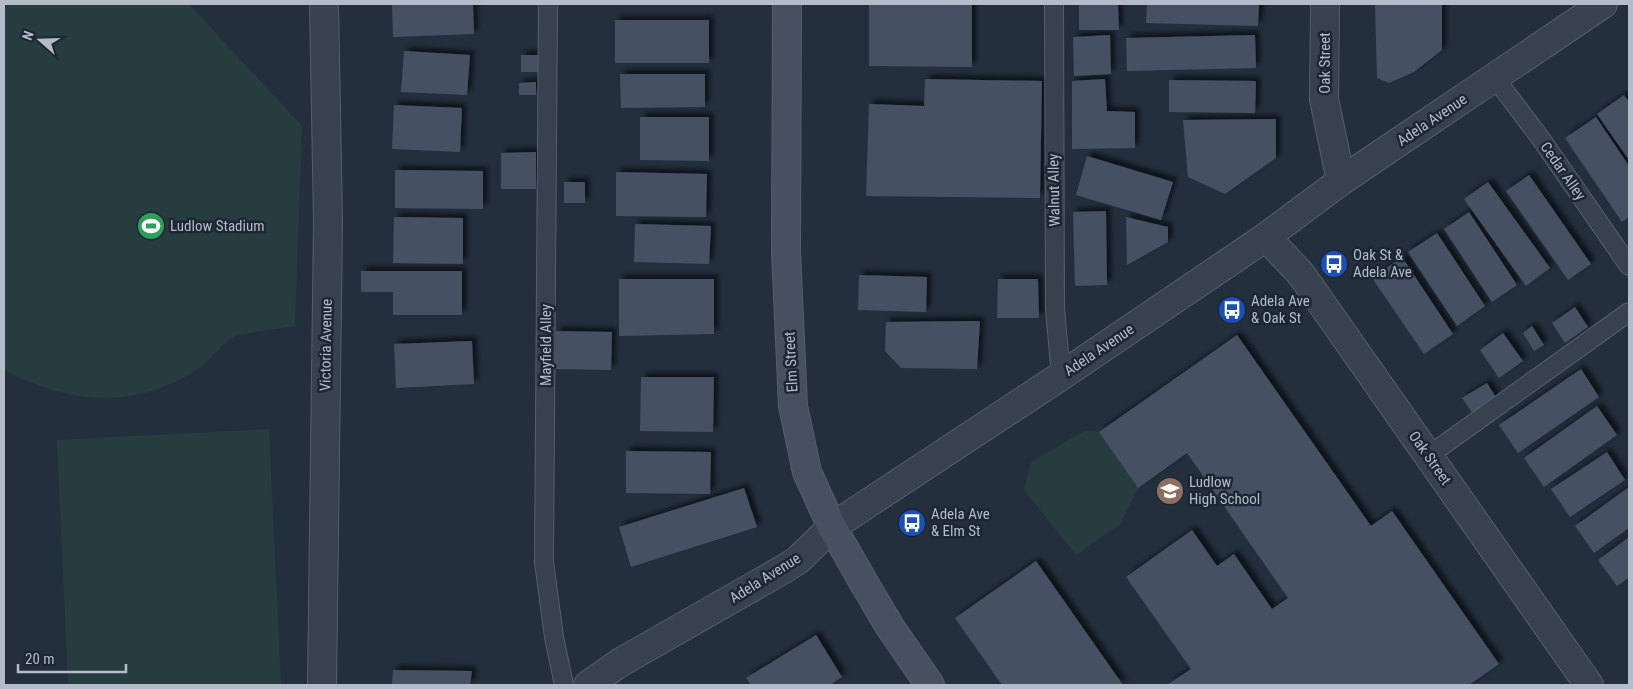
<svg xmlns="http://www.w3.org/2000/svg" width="1633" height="689" viewBox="0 0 1633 689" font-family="'Roboto Condensed',sans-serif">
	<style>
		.green { fill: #263c3f }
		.building { fill: #455162; filter: url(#shadow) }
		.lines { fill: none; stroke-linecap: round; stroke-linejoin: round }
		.service-casing { stroke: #565f6c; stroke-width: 20 }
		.minor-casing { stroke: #565f6c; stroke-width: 30 }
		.tertiary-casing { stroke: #565f6c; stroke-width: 30 }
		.secondary-casing { stroke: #565f6c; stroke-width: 30 }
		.service { stroke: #38414e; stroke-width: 18 }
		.minor { stroke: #38414e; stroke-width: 28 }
		.tertiary { stroke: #38414e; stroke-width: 28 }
		.secondary { stroke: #465061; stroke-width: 28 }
		.labels { text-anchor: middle; stroke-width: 5; stroke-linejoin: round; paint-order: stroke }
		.street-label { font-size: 15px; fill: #b4bcc9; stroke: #1d2633 }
		.poi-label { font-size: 15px; fill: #b4bcc9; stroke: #1d2633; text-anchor: start }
	</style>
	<defs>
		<filter id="shadow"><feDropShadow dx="4.5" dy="-4.5" stdDeviation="2.5" flood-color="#0009"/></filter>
	</defs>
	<rect width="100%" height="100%" fill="#242f3e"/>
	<g class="green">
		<path d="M4,4H189L302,126L295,326C282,329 241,332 232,338C219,346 211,361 198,369C134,411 69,404 4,370Z"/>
		<path d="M269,429L281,684L68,685L57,440Z"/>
		<path d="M1084,431L1099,432L1138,488L1120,524L1076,555L1024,490L1031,462Z"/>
	</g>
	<g class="building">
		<path d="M392,4H473L474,34L393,37Z"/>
		<path d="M869,4H972V67L869,66Z"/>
		<path d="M1079,4H1118L1119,30H1079Z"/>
		<path d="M1147,4H1259L1258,26L1146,23Z"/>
		<path d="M1375,4H1442V50L1414,72L1389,83L1377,78Z"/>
		<rect x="615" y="20" width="94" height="43"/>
		<path d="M1110,35L1111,74L1074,76L1073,37Z"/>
		<path d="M1255,35L1256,68L1127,71L1126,38Z"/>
		<path d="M404,51L470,55L467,95L401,92Z"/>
		<rect x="521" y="55" width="17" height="17"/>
		<path d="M620,74H705V107L621,108Z"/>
		<path d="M925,79L1042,81L1040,198L866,196L869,104L924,106Z"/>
		<path d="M1105,79L1107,111L1135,112V148L1072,149V81Z"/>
		<path d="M1169,80L1256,81L1255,113L1169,112Z"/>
		<path d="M536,82V95H519V83Z"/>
		<path d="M1624,95L1629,102V160L1597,114Z"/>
		<path d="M394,105L462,108L460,152L392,149Z"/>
		<path d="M640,117H709V161L640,160Z"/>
		<path d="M1596,117L1629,166V217L1622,222L1565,138Z"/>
		<path d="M1276,119V158L1225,194L1188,177L1183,120Z"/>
		<path d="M536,152V189H501V153Z"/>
		<path d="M1087,156L1173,182L1161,220L1076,195Z"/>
		<path d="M395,170L483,171V209L395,208Z"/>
		<path d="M616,172L707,174L706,217L616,216Z"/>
		<path d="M1529,175L1591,264L1568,280L1506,191Z"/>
		<rect x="564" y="182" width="21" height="21"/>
		<path d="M1488,182L1550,268L1526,286L1464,199Z"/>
		<path d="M1106,211L1107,285L1075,286L1073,212Z"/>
		<path d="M1469,212L1517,285L1492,302L1444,229Z"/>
		<path d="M394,217L463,218V264L393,263Z"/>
		<path d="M1126,217L1168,227V242L1127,265Z"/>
		<path d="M635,224L711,226L709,264L634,262Z"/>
		<path d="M1437,233L1485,306L1457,326L1408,252Z"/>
		<path d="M1402,257L1453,334L1424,354L1372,278Z"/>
		<path d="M361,271H462V315H393V292H361Z"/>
		<path d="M859,275L927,277L926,312L858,310Z"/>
		<path d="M619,279H714V334L619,336Z"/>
		<path d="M998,279H1038L1039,318H997Z"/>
		<path d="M1575,307L1588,327L1565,343L1552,323Z"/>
		<path d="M980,321L977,369L901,368L885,351L886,322Z"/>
		<path d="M1532,326L1544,345L1534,351L1523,333Z"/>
		<path d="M556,331L612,332L611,370L555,369Z"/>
		<path d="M1503,333L1523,361L1499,378L1480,350Z"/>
		<path d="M1237,335L1371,526L1392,511L1499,664L1469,685H1167L1191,669L1126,577L1192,530L1217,566L1234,554L1272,609L1288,598L1187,453L1138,488L1099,432Z"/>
		<path d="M472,341L474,384L396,388L394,344Z"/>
		<path d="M1581,369L1599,397L1518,453L1499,425Z"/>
		<path d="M641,377H714L713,432L640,431Z"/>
		<path d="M1487,383L1497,399L1473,414L1462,398Z"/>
		<path d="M1597,406L1617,435L1544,487L1524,458Z"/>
		<path d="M626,451L711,452L710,494L626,493Z"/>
		<path d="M1607,452L1625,480L1570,517L1551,489Z"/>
		<path d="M1629,487V528L1594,553L1575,526Z"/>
		<path d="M744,488L757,527L631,567L619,527Z"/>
		<path d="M1629,537V578L1617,586L1598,560Z"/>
		<path d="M1036,561L1123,685H1002L955,618Z"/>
		<path d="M816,635L842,677L830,685H751L746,678Z"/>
		<path d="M393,670L472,671L470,685H392Z"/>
	</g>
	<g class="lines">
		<defs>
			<g id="service">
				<path d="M548,4L544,562L554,637L564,685"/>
				<path d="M1054,4L1055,309L1061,376"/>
				<path d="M1495,78L1541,139L1629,266"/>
				<path d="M1428,456L1629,312"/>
			</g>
			<g id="minor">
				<path d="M1325,4L1324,99L1341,181"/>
				<path d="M1266,237L1301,274L1589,685"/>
				<path d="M322,685L328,222L324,4"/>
				<path d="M588,685L621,662L784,569L798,560L832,527"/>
			</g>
			<path id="tertiary" d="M832,527L1061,376L1266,237L1341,181L1603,4"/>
			<path id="secondary" d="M787,4L786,252L793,406L807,472L832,527L864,583L890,627L930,685"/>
		</defs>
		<use href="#service" class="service-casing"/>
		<use href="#minor" class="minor-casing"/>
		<use href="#tertiary" class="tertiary-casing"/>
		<use href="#secondary" class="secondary-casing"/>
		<use href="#service" class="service"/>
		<use href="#minor" class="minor"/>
		<use href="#tertiary" class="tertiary"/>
		<use href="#secondary" class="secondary"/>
	</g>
	<defs>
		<symbol id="stadium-disc" viewBox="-11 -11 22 22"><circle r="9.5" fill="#2e9e5b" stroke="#1d2633"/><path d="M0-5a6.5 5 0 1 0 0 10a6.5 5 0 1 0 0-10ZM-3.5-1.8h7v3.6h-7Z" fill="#fff"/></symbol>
		<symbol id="bus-disc" viewBox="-11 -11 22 22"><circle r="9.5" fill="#1a4fb4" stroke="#1d2633"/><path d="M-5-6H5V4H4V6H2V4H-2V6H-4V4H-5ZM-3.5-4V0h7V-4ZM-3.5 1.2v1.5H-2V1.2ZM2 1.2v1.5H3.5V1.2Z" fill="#fff"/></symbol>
		<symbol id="school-disc" viewBox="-11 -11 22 22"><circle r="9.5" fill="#8d6e63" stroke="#1d2633"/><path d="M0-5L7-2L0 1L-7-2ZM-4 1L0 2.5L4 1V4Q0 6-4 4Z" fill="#fff"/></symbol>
	</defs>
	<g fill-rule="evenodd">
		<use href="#stadium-disc" x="135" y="210" width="32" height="32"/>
		<use href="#bus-disc" x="1318" y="248" width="32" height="32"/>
		<use href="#bus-disc" x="1216" y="294" width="32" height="32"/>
		<use href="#school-disc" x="1154" y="475" width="32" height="32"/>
		<use href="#bus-disc" x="896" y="507" width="32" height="32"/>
	</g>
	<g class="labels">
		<g class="street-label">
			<text transform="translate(1325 63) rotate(-90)" y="5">Oak Street</text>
			<text transform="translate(1432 120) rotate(-34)" y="5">Adela Avenue</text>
			<text transform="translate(1563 171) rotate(55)" y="5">Cedar Alley</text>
			<text transform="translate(1054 190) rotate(-91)" y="5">Walnut Alley</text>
			<text transform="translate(326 345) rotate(-89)" y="5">Victoria Avenue</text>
			<text transform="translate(546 345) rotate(-90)" y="5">Mayfield Alley</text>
			<text transform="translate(1099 350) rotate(-34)" y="5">Adela Avenue</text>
			<text transform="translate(791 362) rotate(-93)" y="5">Elm Street</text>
			<text transform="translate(1430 458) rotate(55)" y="5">Oak Street</text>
			<text transform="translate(765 578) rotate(-32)" y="5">Adela Avenue</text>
		</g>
		<g class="poi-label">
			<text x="170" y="231">Ludlow Stadium</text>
			<text x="1353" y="260">Oak St &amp;<tspan x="1353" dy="17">Adela Ave</tspan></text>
			<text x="1251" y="306">Adela Ave<tspan x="1251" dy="17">&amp; Oak St</tspan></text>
			<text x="1189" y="487">Ludlow<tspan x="1189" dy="17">High School</tspan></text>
			<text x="931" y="519">Adela Ave<tspan x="931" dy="17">&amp; Elm St</tspan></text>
		</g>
	</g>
	<rect width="1633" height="689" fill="none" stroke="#b4bcc9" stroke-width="10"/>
	<g transform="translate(40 40) rotate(290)" stroke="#1d2633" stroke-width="4" paint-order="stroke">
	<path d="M0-4L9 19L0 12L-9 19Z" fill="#b4bcc9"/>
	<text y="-8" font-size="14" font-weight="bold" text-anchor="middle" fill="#b4bcc9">N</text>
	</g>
	<path d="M18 664v8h108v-8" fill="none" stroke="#b4bcc9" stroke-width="2.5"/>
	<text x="25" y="664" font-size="15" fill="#b4bcc9" stroke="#1d2633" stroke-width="4" paint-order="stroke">20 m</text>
</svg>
